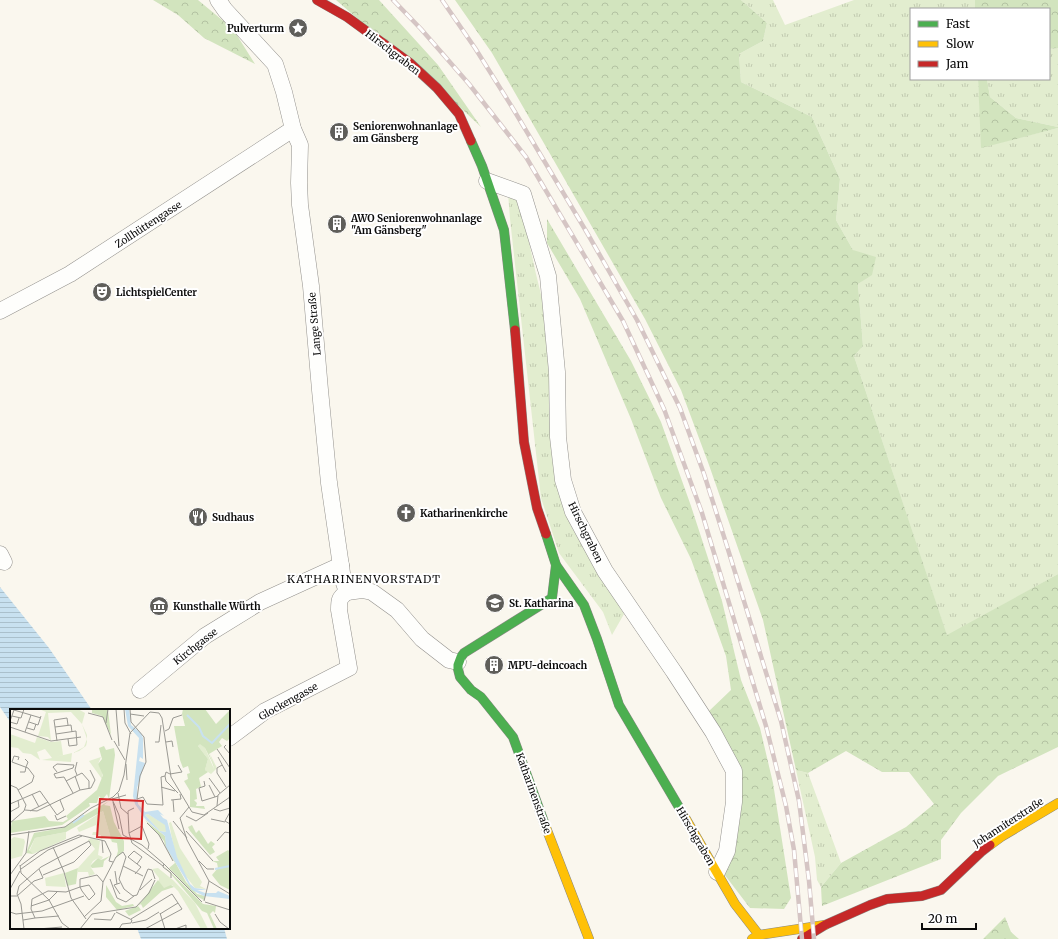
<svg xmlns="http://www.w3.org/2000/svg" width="1058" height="939" viewBox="0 0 1058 939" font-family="Merriweather,serif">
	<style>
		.grass { fill: url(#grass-tufts) }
		.forest { fill: url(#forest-crowns) }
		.water { fill: url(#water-rules) }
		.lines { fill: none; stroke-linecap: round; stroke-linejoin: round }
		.street-casing { stroke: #93918d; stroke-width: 17 }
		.fast-casing { stroke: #898884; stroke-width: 10 }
		.slow-casing { stroke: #898884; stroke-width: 10 }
		.jam-casing { stroke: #898884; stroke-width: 10 }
		.street { stroke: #fefefc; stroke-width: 16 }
		.fast { stroke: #4caf50; stroke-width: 9 }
		.slow { stroke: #ffc107; stroke-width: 9 }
		.jam { stroke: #c62828; stroke-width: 9 }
		.rail-casing { stroke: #d5c5c4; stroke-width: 4.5 }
		.rail { stroke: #fff; stroke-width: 3; stroke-dasharray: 9; stroke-linecap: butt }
		.labels { text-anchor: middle; stroke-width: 4; stroke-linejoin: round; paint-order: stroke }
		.poi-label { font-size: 10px; font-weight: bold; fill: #0b0b0b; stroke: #fff; text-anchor: start }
		.street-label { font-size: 10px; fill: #0b0b0b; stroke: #fff }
		.neighbourhood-label { font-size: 11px; letter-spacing: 1px; fill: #0b0b0b; stroke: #fff }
		.inset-river { fill: none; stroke: #c8e1f0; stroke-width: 2 }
		.inset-road { fill: none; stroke: #9a9993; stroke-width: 1 }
		.view { fill: #d62828; fill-opacity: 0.15; stroke: #d62828; stroke-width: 2 }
		.inset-edge { fill: none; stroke: #0b0b0b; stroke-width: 2 }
	</style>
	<defs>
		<pattern id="grass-tufts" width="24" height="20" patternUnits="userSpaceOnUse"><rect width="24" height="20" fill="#e2edcf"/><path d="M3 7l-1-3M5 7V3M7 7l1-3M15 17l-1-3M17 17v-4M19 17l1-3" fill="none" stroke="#c1cab0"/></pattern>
		<pattern id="forest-crowns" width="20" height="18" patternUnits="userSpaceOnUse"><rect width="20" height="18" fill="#d2e4be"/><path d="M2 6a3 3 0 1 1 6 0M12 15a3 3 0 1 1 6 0" fill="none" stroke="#b3c2a2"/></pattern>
		<pattern id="water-rules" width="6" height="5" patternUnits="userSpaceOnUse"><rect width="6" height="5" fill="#c8e1f0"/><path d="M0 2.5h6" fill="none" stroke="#aac0cc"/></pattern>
	</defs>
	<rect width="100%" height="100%" fill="#faf7ee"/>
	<g class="grass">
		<path d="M741,0H773L785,25L854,0H975V9H911V79H978L982,147L1058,128V574L947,636L854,356L863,346L858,284L872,274L853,250L836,220L840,179L812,117L741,82L739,54L763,41L767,23Z"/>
		<path d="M1058,48V127L1016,118L990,97L987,79H1049V49Z"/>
		<path d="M508,193L519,197L536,274L548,323L549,382L552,458L558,486L571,526L624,614L612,635L603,612L559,553L541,498L510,219Z"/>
		<path d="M796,770L808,773L841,863L821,887L817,880L815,857Z"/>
	</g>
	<g class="forest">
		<path d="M153,0H198L233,29L255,64L204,38L178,15Z"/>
		<path d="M336,0H379L438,65L481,127L463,110Z"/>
		<path d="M455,0H741L767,23L763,41L739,54L741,82L812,117L840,179L836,220L853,250L876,257L872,275L858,284L863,346L854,356L947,635L1058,574V747L998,776L961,813L941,840V859L822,906L821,887L841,863L906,827L934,804L909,772H882L846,751L808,773L796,770L763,620L709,465L681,390L645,319L492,53Z"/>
		<path d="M975,0H1058V48L1049,49V9H975Z"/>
		<path d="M978,79H987L990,97L1016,118L1058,127V128L981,148Z"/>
		<path d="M547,219L631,361L661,422L691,506L722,601L741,680L760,728L773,783L791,898L784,909L750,908L724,874L740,796L708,712L731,690L726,656L691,559L661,498L631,419L580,299L547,243Z"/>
		<path d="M1005,917L1011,932L1019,939H983Z"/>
	</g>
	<g class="water">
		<path d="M0,587L49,648L92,710H11V723L0,707Z"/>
		<path d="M137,928H224L227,939H141Z"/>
	</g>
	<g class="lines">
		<defs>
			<g id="street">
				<path d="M218,0L225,10L275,64L284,92L293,129L300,145L299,183L300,205L311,286L320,390L329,483L343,580L347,592"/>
				<path d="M487,181L523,194L548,276L557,372L558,437L563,480L573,512L605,571L674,672L713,732L734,771V802L727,851L717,872"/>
				<path d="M0,311L70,274L293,129"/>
				<path d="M0,554L4,562"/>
				<path d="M347,592L362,590L372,592L397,610L422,639L449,660L458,662"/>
				<path d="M140,690L205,636L260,602L341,565"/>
				<path d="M229,738L265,711L349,668L339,610C339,600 339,598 347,592"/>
			</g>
			<g id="fast">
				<path d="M471,141L482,166L504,230L515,330"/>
				<path d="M546,534L556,565L584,605L597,639L619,705L683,814"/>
				<path d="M545,825L513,737L481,697L471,690L460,677L458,669V665L461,657L464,653L552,598L556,565"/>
			</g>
			<g id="slow">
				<path d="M683,814L735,904L759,935"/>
				<path d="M545,825L589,939"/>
				<path d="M990,845L1001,837L1058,803"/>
				<path d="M752,939L759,935L825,925"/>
			</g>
			<g id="jam">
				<path d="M317,0L347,17L410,63L437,88L459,114L471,141"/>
				<path d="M515,330L524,442L537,508L546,534"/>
				<path d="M802,939L825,925L870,905L887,899L922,896L941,890L981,852L990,845"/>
			</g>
		</defs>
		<use href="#street" class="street-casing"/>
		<use href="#fast" class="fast-casing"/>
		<use href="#slow" class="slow-casing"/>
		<use href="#jam" class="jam-casing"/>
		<use href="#street" class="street"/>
		<use href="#fast" class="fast"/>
		<use href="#slow" class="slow"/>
		<use href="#jam" class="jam"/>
		<defs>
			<g id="rail">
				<path d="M393,0L421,29L469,84L526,157L623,321L664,409L702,513L766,726L786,806L794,850L802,939"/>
				<path d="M442,0L475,48L512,107L586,231L637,320L680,408L704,474L726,543L781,721L799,801L809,881L814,939"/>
			</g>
		</defs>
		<use href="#rail" class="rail-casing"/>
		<use href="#rail" class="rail"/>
	</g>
	<defs>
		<symbol id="sight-disc" viewBox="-11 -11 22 22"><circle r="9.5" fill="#5f5e5a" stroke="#fff"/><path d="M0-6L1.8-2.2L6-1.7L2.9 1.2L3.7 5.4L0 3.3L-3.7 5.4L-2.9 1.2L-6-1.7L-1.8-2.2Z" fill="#fff"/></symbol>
		<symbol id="building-disc" viewBox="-11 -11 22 22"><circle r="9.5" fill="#5f5e5a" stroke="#fff"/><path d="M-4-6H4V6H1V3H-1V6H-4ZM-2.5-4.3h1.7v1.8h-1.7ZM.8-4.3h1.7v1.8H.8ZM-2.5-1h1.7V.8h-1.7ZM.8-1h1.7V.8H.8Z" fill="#fff"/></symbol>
		<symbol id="theatre-disc" viewBox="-11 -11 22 22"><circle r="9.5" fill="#5f5e5a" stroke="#fff"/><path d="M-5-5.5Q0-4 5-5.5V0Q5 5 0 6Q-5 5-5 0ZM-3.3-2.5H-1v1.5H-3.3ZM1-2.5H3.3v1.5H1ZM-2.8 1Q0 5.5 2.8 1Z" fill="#fff"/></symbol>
		<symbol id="church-disc" viewBox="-11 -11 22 22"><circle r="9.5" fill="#5f5e5a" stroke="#fff"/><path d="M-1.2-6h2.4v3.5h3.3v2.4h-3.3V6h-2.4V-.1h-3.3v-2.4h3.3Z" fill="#fff"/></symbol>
		<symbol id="restaurant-disc" viewBox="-11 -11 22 22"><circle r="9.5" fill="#5f5e5a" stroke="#fff"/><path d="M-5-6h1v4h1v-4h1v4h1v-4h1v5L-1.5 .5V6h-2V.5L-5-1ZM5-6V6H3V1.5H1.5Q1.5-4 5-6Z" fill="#fff"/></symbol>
		<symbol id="school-disc" viewBox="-11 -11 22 22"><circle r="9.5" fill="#5f5e5a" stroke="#fff"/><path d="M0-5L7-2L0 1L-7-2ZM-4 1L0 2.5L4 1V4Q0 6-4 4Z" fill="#fff"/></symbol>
		<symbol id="museum-disc" viewBox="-11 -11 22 22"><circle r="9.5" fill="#5f5e5a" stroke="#fff"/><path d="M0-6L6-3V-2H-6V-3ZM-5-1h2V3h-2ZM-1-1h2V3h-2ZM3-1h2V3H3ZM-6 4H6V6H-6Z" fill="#fff"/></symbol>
	</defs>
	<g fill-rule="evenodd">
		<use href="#sight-disc" x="287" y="17" width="22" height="22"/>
		<use href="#building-disc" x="328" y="121" width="22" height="22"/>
		<use href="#building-disc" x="326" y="213" width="22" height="22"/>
		<use href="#theatre-disc" x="91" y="281" width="22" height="22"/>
		<use href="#church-disc" x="395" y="502" width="22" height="22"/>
		<use href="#restaurant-disc" x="187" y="506" width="22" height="22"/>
		<use href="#school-disc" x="484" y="592" width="22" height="22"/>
		<use href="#museum-disc" x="148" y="595" width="22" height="22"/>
		<use href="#building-disc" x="483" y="654" width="22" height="22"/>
	</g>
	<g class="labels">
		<g class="poi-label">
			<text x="284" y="32" text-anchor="end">Pulverturm</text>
			<text x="353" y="130">Seniorenwohnanlage<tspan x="353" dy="12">am Gänsberg</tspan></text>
			<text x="351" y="222">AWO Seniorenwohnanlage<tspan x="351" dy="12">"Am Gänsberg"</tspan></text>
			<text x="116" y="296">LichtspielCenter</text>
			<text x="420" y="517">Katharinenkirche</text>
			<text x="212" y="521">Sudhaus</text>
			<text x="509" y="607">St. Katharina</text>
			<text x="173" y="610">Kunsthalle Würth</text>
			<text x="508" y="669">MPU-deincoach</text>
		</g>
		<g class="street-label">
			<text transform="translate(393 52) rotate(38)" y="4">Hirschgraben</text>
			<text transform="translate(148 224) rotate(-33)" y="4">Zollhüttengasse</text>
			<text transform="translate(314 324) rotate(-95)" y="4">Lange Straße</text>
			<text transform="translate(586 532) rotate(64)" y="4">Hirschgraben</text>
			<text transform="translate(195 646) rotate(-38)" y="4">Kirchgasse</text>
			<text transform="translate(288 701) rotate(-29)" y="4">Glockengasse</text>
			<text transform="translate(534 793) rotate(70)" y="4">Katharinenstraße</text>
			<text transform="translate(1008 822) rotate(-33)" y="4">Johanniterstraße</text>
			<text transform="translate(696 836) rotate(60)" y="4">Hirschgraben</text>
		</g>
		<g class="neighbourhood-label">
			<text x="364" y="583">KATHARINENVORSTADT</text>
		</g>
	</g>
	<g transform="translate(10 709)">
		<rect width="220" height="220" fill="#faf7ee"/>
		<path d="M29,0H68L75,4L72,15L77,26V33L76,37L69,42L63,44L74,38L77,30L72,15L61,3L38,4L41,32L38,28L28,27L36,3ZM179,15L188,22L191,28L187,33ZM0,25L25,34L27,28L41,33L51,32L53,46L45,48L62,44L61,53L32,51L42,49L35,40L27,43L30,51L21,45L13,44L8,39L0,38ZM190,34L195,39L204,60L200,45L207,59L201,65L195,61L198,50L188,37ZM91,48L88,55L93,63L92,70L79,52ZM93,102L102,133L99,128L91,130V126H82L83,123H87L86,116L69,123L67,119ZM138,105L156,116V123L150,122L135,106ZM161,113L170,139L192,173L190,177L196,180L185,179L175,166L165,145L159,114ZM56,123V130L23,145L19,143L25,129ZM76,127L90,132L88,146L93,148L91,151L88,149L83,152L80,157L85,165L79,167L78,163H68V159L85,140L78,131L81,129ZM4,128L14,130L15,133L12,147L1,150L0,131ZM148,159L163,171L185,194L198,220H191L168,182L162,176L154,180L149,173V169L142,160Z" fill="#e2edcf"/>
		<path d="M69,0L82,4V0L98,1L101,26L92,7ZM173,0H195L206,15L220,1V29L217,32L212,29L209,33L212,37L199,45L205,59L195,39L190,35L188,37L198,50L195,61L198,63L189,69L191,78L186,80L187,90L184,91L187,94L186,97H194L195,100L180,98V82L174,72L178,70L177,65L180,64L178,57L173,59L170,51L164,17H175L172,5ZM94,37L96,41L104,39L105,46L99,90L97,85L92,91L89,87L87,94H79L80,97L52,116L0,124L2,112L35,107L39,112L53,113L58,110L56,107L87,81L93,66L88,55L92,50L89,39ZM99,92L94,96L100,97L104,113L114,132V142L106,149L108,142L107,134L102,133L93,102L56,123L25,129L19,141L23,145L16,144L24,124L52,119ZM135,111L155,127L157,138L176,173L187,185L195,187L194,191L186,187L159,159L165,154L155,136L154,132ZM182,116L186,124L189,121L198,135L201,132L205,135L202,138L205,143L200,146L180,122L178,118ZM218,141L220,143V181L210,176L202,166L208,159L207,154L202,152H209L206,148ZM100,147L94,152L93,158L82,159L80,157L88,149L91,151ZM154,157L193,195L206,197L205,204L203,202L200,205L207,220H204L197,204L192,202ZM68,159L66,175L57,177L55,164ZM148,171L154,179L161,176L164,178L152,182L133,199L131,195L128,197L131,201L119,207L115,202L128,197ZM96,176L106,193L112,197L123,195L124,197L107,201L96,188Z" fill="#d2e4be"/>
		<path d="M54,164L56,178L36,177L35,169Z" fill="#e2edcf"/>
		<path d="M115,0H119L121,16L131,24L133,29V50L130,48L129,52L135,54L127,79L128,95L135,103L148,101L154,107L150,105L153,109L157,111L167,148L180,175L185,179L198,181H187L195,184H206L208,182L220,187V190L194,187L182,181L156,138L155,127L136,111L125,95L123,87L129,29L118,17ZM138,105L155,116L156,123L150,122L135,106Z" fill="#c8e1f0" fill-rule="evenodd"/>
		<path class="inset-river" d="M177,6L189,18L193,27L202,34L220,15M63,114L74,106M205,160L220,157"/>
		<path class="inset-road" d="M106,0L109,37M114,0L115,14L121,25M120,0L121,13L134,28L136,53L130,67L127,90L133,88L137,95L153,96L151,68L155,67L156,72L168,84M4,1L31,9M78,4L93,8L102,31M120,5L134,7M2,7L11,9L14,0M0,12L4,1L2,0M0,13L7,15L9,9M19,13L28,16L31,7M96,14L98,0M0,18L41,32L71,28M45,18L61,16L62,23M17,19L24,21L26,15M155,22L159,20L163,9L172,6M15,23L21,6M46,25L66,22L67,36L59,37L58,30M47,32L44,11L57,9L58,16M104,32L115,51M145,33H149L151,16M156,33L162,32L163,38M216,36L214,38L220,45M207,40L220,59M208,48L216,63M8,51L9,48L4,47L2,53L18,59L24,67L22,73L8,81M67,53L65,61L67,66M116,55L117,71M212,56L207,59V64L216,78M10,63H15L16,58L18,53L15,50M47,63L43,58L47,55L64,56L63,59L44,65L46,69L54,68L63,84M65,67L70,81M155,67L156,63L160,65L172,63L168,56M199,69L210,84M56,72L72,64L79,72V80M194,72L195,77L189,79L192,92L208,87M0,76L7,79L16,96L14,102L0,114M199,76L205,88M151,78L165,82M108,84L111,99L118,105M22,85L29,98M102,90L109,106L113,126L132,136L154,155M102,90L116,86M161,91L171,90L170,85M163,91L164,103M103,93L109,120M0,95L30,82L47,106L54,101L50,91M207,97L208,86L220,76M179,98L170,109L177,131L199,172L220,185M124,99L118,102L119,124L122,134L153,157M204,100L210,102L220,99M15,101L27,102L70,81L81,79L85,71L80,61M20,102L38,93M0,103L9,98L8,91M220,103L215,112L220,115M45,106L47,111L56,107M132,107V117L139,135L138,140M176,107L186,112L198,104M201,110L215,113M163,112L177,129M137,114L149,126L163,152M176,122L203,152M119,124L132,117M0,126L55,118L81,99L103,88L109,82L114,66L120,24L140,3L149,4L152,9L161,68L182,103L194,106L220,88M92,131L93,144M207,132L215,123L220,124M43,138L54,163L61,189L76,210M118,148L124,142L132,148L127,155M118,148L131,158L125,165M189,152L197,160H204M10,156L11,164L39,191L52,214L60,220M10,157L30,142L69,126L95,132L101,145L99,152L103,153M113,157L133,167M11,160L38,141L72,127M105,162L107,175M0,166L16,144L19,122M161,169V164L153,158L154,155L192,193M100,170L107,189L116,193L124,187M110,174L104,176L110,185M0,180L10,162M130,181L142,170M0,187H7L24,172L33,169L29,160M194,192L199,172M195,193L220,201M21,197L39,191L48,182M0,203L6,205L32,202L74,187M106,203L122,211L121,214L112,215L109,220M150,204L155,220M150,205L168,194M205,205L210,213L219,220M49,207L25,209L21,200L22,190L38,182L56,183L70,178L79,176L85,185L79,191L72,182L70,178V170L87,166L93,173M74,208L91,192L93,173L106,148L113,143L116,148L109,170L114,180L123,187L127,186L138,160L142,161L145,170M84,210L101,211L105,204M121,210L162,185L172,200L135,220M13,211L25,209M122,214L136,211L149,203M14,220L11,195L7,185L9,177L31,158L79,132L81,136L64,153L33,166M28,220L52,218M70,220L82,205L126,198L139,184L145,171M165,220L176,216V219"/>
		<path class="view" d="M90,90L133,92L131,130L87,128Z"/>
		<rect width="220" height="220" class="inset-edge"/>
	</g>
	<rect x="910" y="8" width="140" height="72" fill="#ffffff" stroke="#9d9d9d"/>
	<rect x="918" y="21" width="20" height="6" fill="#4caf50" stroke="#9d9d9d"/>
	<text x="946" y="28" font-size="12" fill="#0b0b0b">Fast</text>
	<rect x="918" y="41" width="20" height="6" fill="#ffc107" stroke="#9d9d9d"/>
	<text x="946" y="48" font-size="12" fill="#0b0b0b">Slow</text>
	<rect x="918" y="61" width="20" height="6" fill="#c62828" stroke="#9d9d9d"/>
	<text x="946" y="68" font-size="12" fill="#0b0b0b">Jam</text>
	<path d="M922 923v6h54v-6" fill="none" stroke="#0b0b0b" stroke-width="2"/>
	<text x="928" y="923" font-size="12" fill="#0b0b0b" stroke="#ffffff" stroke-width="3" paint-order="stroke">20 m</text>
</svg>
